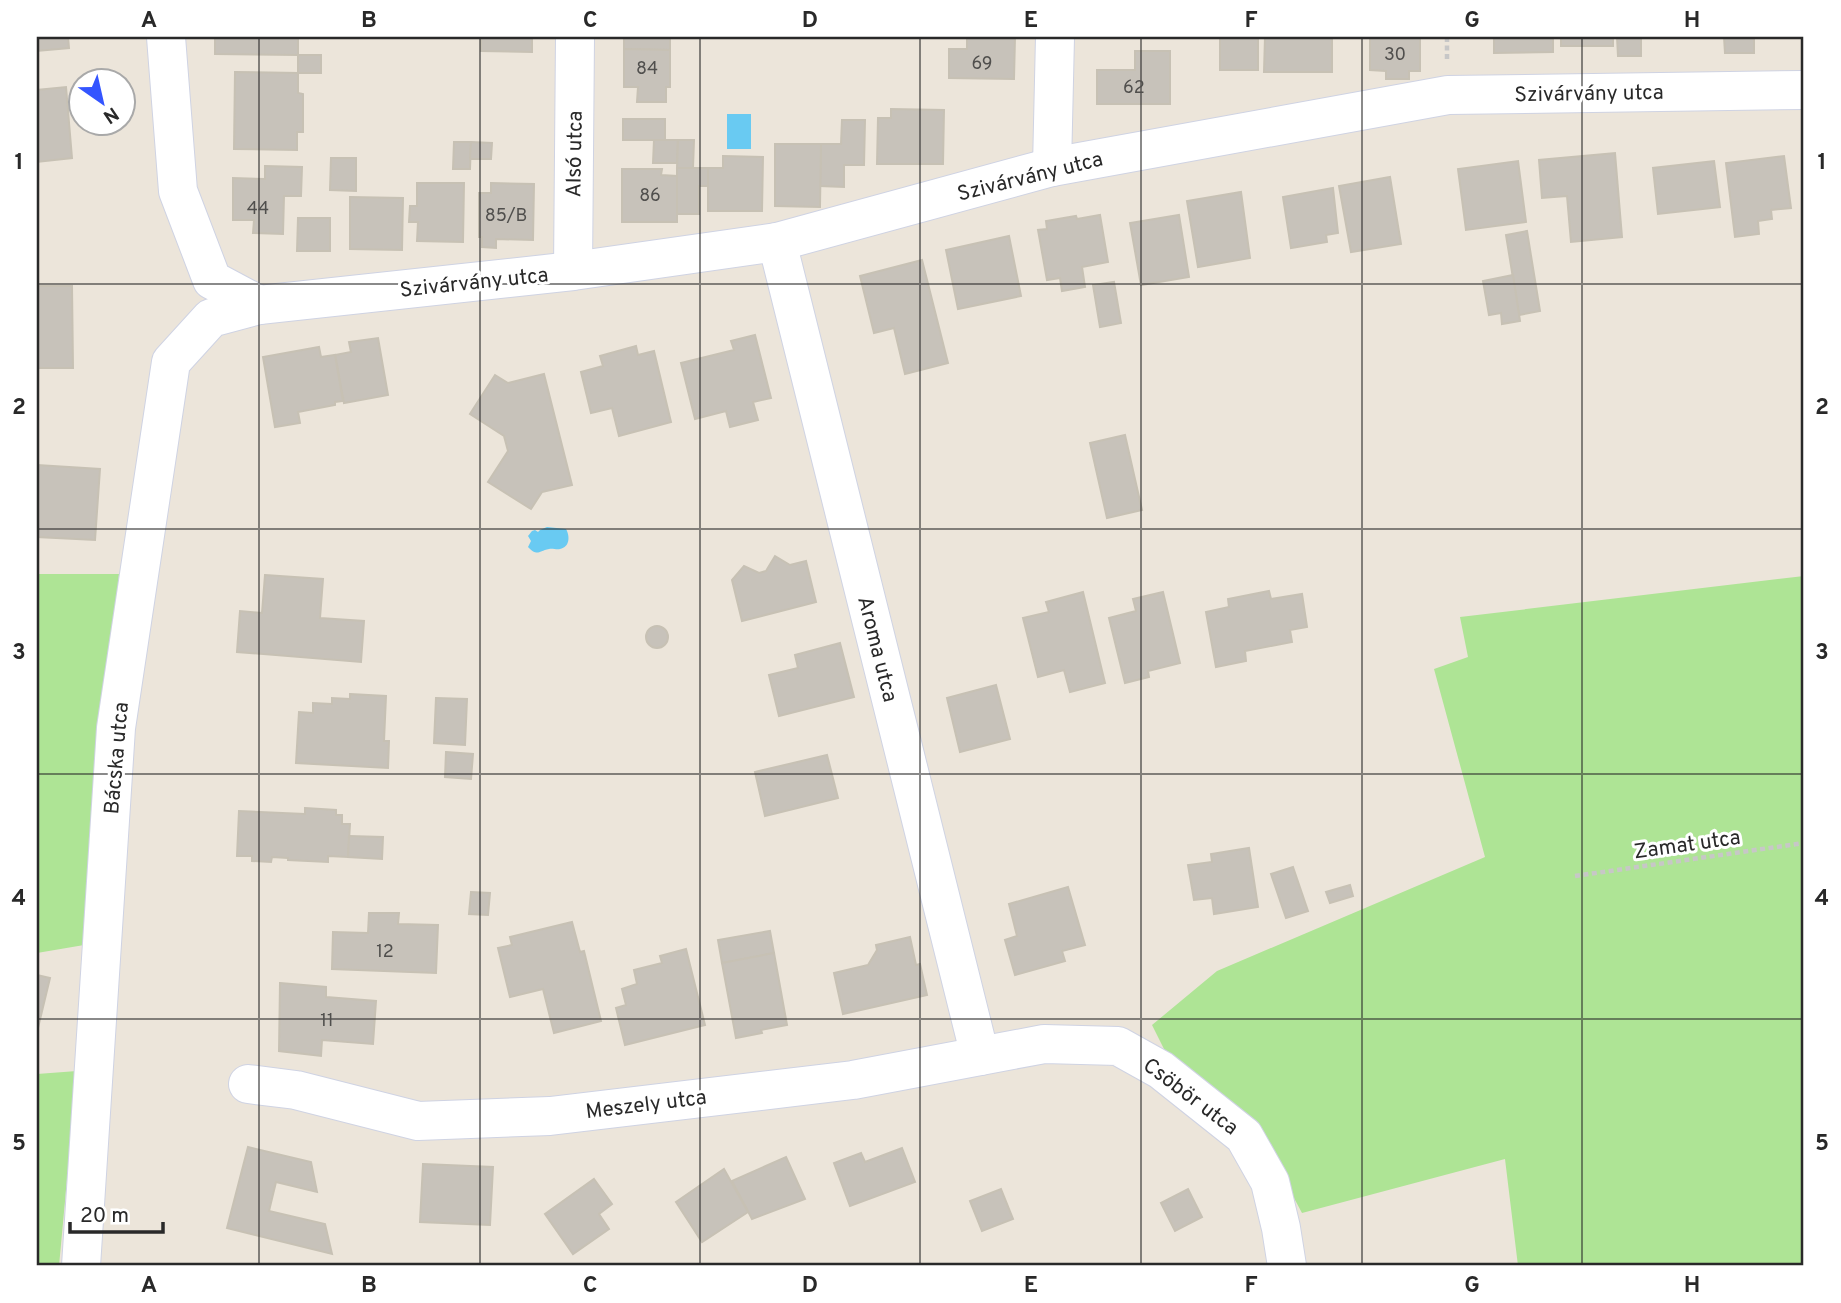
<svg xmlns="http://www.w3.org/2000/svg" width="1841" height="1303" viewBox="0 0 1841 1303" font-family="Overpass,sans-serif">
	<style>
		.green { fill: #aee495 }
		.water { fill: #69caf2 }
		.building { fill: #c7c2ba; stroke: #c7c1b4; stroke-width: 2 }
		.lines { fill: none; stroke-linecap: round; stroke-linejoin: round }
		.minor-casing { stroke: #cfd3e3; stroke-width: 40 }
		.path { stroke: #c7c7c7; stroke-width: 4.5; stroke-dasharray: 5 3.5; stroke-linecap: butt }
		.minor { stroke: #fff; stroke-width: 38 }
		.grid { fill: none; stroke: #292929; stroke-width: 2; stroke-opacity: 0.55 }
		.labels { text-anchor: middle; stroke-width: 6; stroke-linejoin: round; paint-order: stroke }
		.number-label { font-size: 18px; fill: #504f4d }
		.street-label { font-size: 21px; fill: #292929; stroke: #fff }
		.neatline { fill: none; stroke: #292929; stroke-width: 2.5 }
		.grid-label { font-size: 23px; text-anchor: middle; font-weight: bold; fill: #292929 }
	</style>
	<rect width="100%" height="100%" fill="#ece5da"/>
	<g class="green">
		<path d="M37,574H119L90,944L37,953Z"/>
		<path d="M1804,576V1266H1518L1505,1159L1302,1213L1261,1136L1167,1055L1152,1025L1217,971L1485,857L1434,669L1468,657L1460,617Z"/>
		<path d="M77,1071L59,1266H37V1074Z"/>
	</g>
	<g class="water">
		<rect x="727" y="114" width="24" height="35"/>
		<path d="M547,527L566,529C570,536 570,547 560,549C557,550 552,548 549,549C538,551 538,557 528,547L531,541L528,536L532,531L535,530L538,532L540,530Z"/>
	</g>
	<g class="building">
		<path d="M37,37H68L69,48L37,51Z"/>
		<path d="M215,37H298V55L215,54Z"/>
		<path d="M481,37H532V52L481,51Z"/>
		<path d="M624,37H670V50L624,49Z"/>
		<path d="M967,37H1015L1014,79L949,78V49H967Z"/>
		<rect x="1220" y="37" width="38" height="33"/>
		<path d="M1265,37L1332,38V72H1264Z"/>
		<path d="M1370,37H1420V71H1409V79H1386V71L1370,70Z"/>
		<path d="M1494,37H1553V52L1494,53Z"/>
		<rect x="1561" y="37" width="52" height="9"/>
		<path d="M1617,37H1641V56H1618Z"/>
		<path d="M1724,37H1754V53H1725Z"/>
		<path d="M624,49L670,50V87H666V102H637L638,87H624Z"/>
		<path d="M1135,51H1170V104H1097V70H1135Z"/>
		<rect x="298" y="55" width="23" height="18"/>
		<path d="M235,72L298,73V93L303,94V132H297V150L234,149Z"/>
		<path d="M66,87L72,158L37,162V90Z"/>
		<path d="M891,109L944,110L943,164H877L878,118H891Z"/>
		<rect x="623" y="119" width="42" height="21"/>
		<path d="M842,120H865L864,165H844V187L820,186L821,144H841Z"/>
		<path d="M654,140H678L677,163H653Z"/>
		<path d="M678,140H694L693,168H677Z"/>
		<path d="M454,142H471L470,169H453Z"/>
		<path d="M471,142L492,143L491,159H470Z"/>
		<path d="M775,144H821L820,207L775,206Z"/>
		<path d="M1615,153L1622,237L1571,242L1567,196L1542,198L1539,160Z"/>
		<path d="M723,156L763,157L762,211H708V168H723Z"/>
		<path d="M1784,156L1791,208L1771,210L1772,219L1758,221L1759,234L1735,237L1726,163Z"/>
		<path d="M331,158H356V191L330,190Z"/>
		<path d="M1518,161L1526,222L1466,230L1458,169Z"/>
		<path d="M1714,161L1720,207L1658,214L1653,168Z"/>
		<path d="M265,166L302,167L301,196H284L283,234L253,233L254,220H233V178L265,179Z"/>
		<path d="M677,168H708V186H699V214H677Z"/>
		<path d="M622,169H662L661,175L677,176V222H622Z"/>
		<path d="M1390,177L1401,244L1351,252L1339,186Z"/>
		<path d="M417,183H464L463,242L417,241L418,222H409L410,206H417Z"/>
		<path d="M491,183L534,184L533,240L496,239V248L482,247V237H479V193H491Z"/>
		<path d="M1333,188L1338,233L1326,235L1327,242L1291,248L1283,197Z"/>
		<path d="M1241,192L1250,258L1198,267L1187,201Z"/>
		<path d="M350,197L403,198L402,250L350,249Z"/>
		<path d="M1100,215L1108,262L1082,267L1085,287L1062,291L1060,278L1047,280L1038,230L1047,229L1046,221L1076,216L1077,219Z"/>
		<path d="M1179,215L1189,277L1141,285L1130,223Z"/>
		<path d="M298,218H330V251H297Z"/>
		<path d="M1527,231L1540,311L1519,315L1506,235Z"/>
		<path d="M1009,236L1021,296L958,309L946,250Z"/>
		<path d="M922,260L948,363L905,374L894,328L874,333L860,276Z"/>
		<path d="M1513,275L1520,321L1502,324L1501,313L1489,315L1483,281Z"/>
		<path d="M1114,282L1121,323L1100,327L1093,285Z"/>
		<path d="M37,286H72L73,368H37Z"/>
		<path d="M755,335L771,398L753,402L758,420L730,427L726,411L695,419L681,363L734,350L731,341Z"/>
		<path d="M378,338L388,395L344,403L335,355L351,352L349,342Z"/>
		<path d="M636,346L638,355L654,351L671,422L619,436L612,408L591,413L581,372L603,366L600,356Z"/>
		<path d="M319,347L321,357L335,355L343,401L335,402V405L298,412L300,423L275,427L263,357Z"/>
		<path d="M544,374L572,485L542,492L531,509L488,482L508,451L504,436L470,414L495,375L508,383Z"/>
		<path d="M1125,435L1142,510L1107,518L1090,443Z"/>
		<path d="M37,465L100,469L95,540L37,537Z"/>
		<path d="M775,556L790,565L806,561L816,602L742,621L732,580L744,566L759,573L766,571Z"/>
		<path d="M265,575L323,579L320,618L364,621L361,662L237,652L240,611L262,613Z"/>
		<path d="M1269,591L1271,599L1302,594L1307,627L1290,630L1292,642L1245,651L1246,661L1216,667L1206,612L1229,607L1228,599Z"/>
		<path d="M1083,592L1105,683L1070,692L1064,670L1038,677L1023,618L1049,612L1046,602Z"/>
		<path d="M1163,592L1180,663L1148,671L1149,677L1125,683L1109,618L1136,611L1133,599Z"/>
		<circle cx="657" cy="637" r="11"/>
		<path d="M840,643L854,697L779,716L769,675L798,668L795,655Z"/>
		<path d="M996,685L1010,739L960,752L947,698Z"/>
		<path d="M350,694L386,696L384,741H389L388,768L296,763L299,712L313,713V703L332,704V698L350,699Z"/>
		<path d="M436,698L467,699L465,745L434,743Z"/>
		<path d="M446,752L473,754L471,779L445,777Z"/>
		<path d="M827,755L838,798L765,816L755,772Z"/>
		<path d="M305,808L336,810V815H342V824H350L348,857L328,856V862L288,860V858L272,857L271,862L252,861V856H237L239,811L305,814Z"/>
		<path d="M349,836L383,837L382,859L348,857Z"/>
		<path d="M1249,848L1258,907L1214,914L1212,898L1194,900L1188,865L1212,862L1211,854Z"/>
		<path d="M1293,867L1308,911L1286,918L1271,874Z"/>
		<path d="M1350,885L1353,896L1330,903L1326,892Z"/>
		<path d="M1068,887L1085,945L1062,951L1065,961L1015,975L1005,940L1017,936L1009,904Z"/>
		<path d="M471,892L490,893L488,915L469,914Z"/>
		<path d="M369,913H399L398,924L438,925L436,973L332,969L333,932L368,933Z"/>
		<path d="M572,922L580,952L584,951L601,1021L554,1033L543,989L510,997L498,948L512,945L510,937Z"/>
		<path d="M770,931L774,953L722,963L718,940Z"/>
		<path d="M910,937L916,965L920,964L927,995L843,1014L834,973L868,965L877,950L876,945Z"/>
		<path d="M686,949L705,1025L625,1045L616,1008L626,1005L622,989L637,984L634,970L662,963L660,956Z"/>
		<path d="M774,953L787,1025L761,1030L762,1033L736,1038L722,963Z"/>
		<path d="M37,975L50,978L37,1032Z"/>
		<path d="M280,983L326,987V997L376,1001L373,1044L322,1040L321,1056L279,1051Z"/>
		<path d="M248,1147L311,1162L317,1192L276,1182L269,1211L325,1224L332,1254L227,1228Z"/>
		<path d="M902,1148L915,1182L850,1206L834,1163L861,1153L865,1162Z"/>
		<path d="M786,1157L805,1199L752,1219L732,1181Z"/>
		<path d="M423,1164L493,1167L490,1225L420,1222Z"/>
		<path d="M724,1169L748,1212L702,1242L676,1202Z"/>
		<path d="M594,1179L612,1204L599,1214L609,1229L573,1254L545,1214Z"/>
		<path d="M1001,1189L1013,1219L982,1231L970,1201Z"/>
		<path d="M1188,1189L1202,1217L1175,1231L1161,1203Z"/>
	</g>
	<g class="lines">
		<defs>
			<g id="minor">
				<path d="M166,37L178,191L212,280L259,305"/>
				<path d="M1052,167L1055,37"/>
				<path d="M777,242L980,1056"/>
				<path d="M573,271L575,37"/>
				<path d="M248,1084L296,1090L418,1121L550,1116L853,1080L1044,1044L1118,1046L1161,1070L1244,1136L1270,1182L1281,1228L1287,1266"/>
				<path d="M81,1266L116,728L171,362L211,318L259,305L573,271L777,242L1052,167L1448,95L1804,90"/>
			</g>
		</defs>
		<use href="#minor" class="minor-casing"/>
		<g class="path">
			<path d="M1447,37V60"/>
			<path d="M1575,876L1804,843"/>
		</g>
		<use href="#minor" class="minor"/>
	</g>
	<path class="grid" d="M259,37V1266M480,37V1266M700,37V1266M920,37V1266M1141,37V1266M1362,37V1266M1582,37V1266M37,284H1804M37,529H1804M37,774H1804M37,1019H1804"/>
	<g class="labels">
		<g class="number-label">
			<text x="1395" y="60">30</text>
			<text x="982" y="69">69</text>
			<text x="647" y="74">84</text>
			<text x="1134" y="93">62</text>
			<text x="650" y="201">86</text>
			<text x="258" y="214">44</text>
			<text x="506" y="221">85/B</text>
			<text x="385" y="957">12</text>
			<text x="327" y="1026">11</text>
		</g>
		<g class="street-label">
			<text transform="translate(1589 93) rotate(-1)" y="7">Szivárvány utca</text>
			<text transform="translate(574 154) rotate(-89)" y="7">Alsó utca</text>
			<text transform="translate(1030 176) rotate(-14)" y="7">Szivárvány utca</text>
			<text transform="translate(474 282) rotate(-6)" y="7">Szivárvány utca</text>
			<text transform="translate(878 649) rotate(76)" y="7">Aroma utca</text>
			<text transform="translate(116 758) rotate(-85)" y="7">Bácska utca</text>
			<text transform="translate(1687 844) rotate(-8)" y="7">Zamat utca</text>
			<text transform="translate(1191 1096) rotate(37)" y="7">Csöbör utca</text>
			<text transform="translate(646 1104) rotate(-7)" y="7">Meszely utca</text>
		</g>
	</g>
	<rect width="1841" height="1303" fill="none" stroke="#ffffff" stroke-width="77"/>
	<g transform="translate(102 102) rotate(146)"><circle r="33" fill="#ffffff" stroke="#a9a9a9" stroke-width="2"/>
	<path d="M0-5L12 26L0 18L-12 26Z" fill="#3455ff"/>
	<text y="-10" font-size="19" font-weight="bold" text-anchor="middle" fill="#292929">N</text>
	</g>
	<path d="M70 1222v10h93v-10" fill="none" stroke="#292929" stroke-width="3.5"/>
	<text x="80" y="1222" font-size="21" fill="#292929" stroke="#ffffff" stroke-width="5" paint-order="stroke">20 m</text>
	<rect x="38" y="38" width="1764" height="1226" class="neatline"/>
	<g class="grid-label">
		<text x="149" y="27">A</text>
		<text x="369" y="27">B</text>
		<text x="590" y="27">C</text>
		<text x="810" y="27">D</text>
		<text x="1031" y="27">E</text>
		<text x="1251" y="27">F</text>
		<text x="1472" y="27">G</text>
		<text x="1692" y="27">H</text>
		<text x="19" y="169">1</text>
		<text x="1822" y="169">1</text>
		<text x="19" y="414">2</text>
		<text x="1822" y="414">2</text>
		<text x="19" y="659">3</text>
		<text x="1822" y="659">3</text>
		<text x="19" y="905">4</text>
		<text x="1822" y="905">4</text>
		<text x="19" y="1150">5</text>
		<text x="1822" y="1150">5</text>
		<text x="149" y="1292">A</text>
		<text x="369" y="1292">B</text>
		<text x="590" y="1292">C</text>
		<text x="810" y="1292">D</text>
		<text x="1031" y="1292">E</text>
		<text x="1251" y="1292">F</text>
		<text x="1472" y="1292">G</text>
		<text x="1692" y="1292">H</text>
	</g>
</svg>
